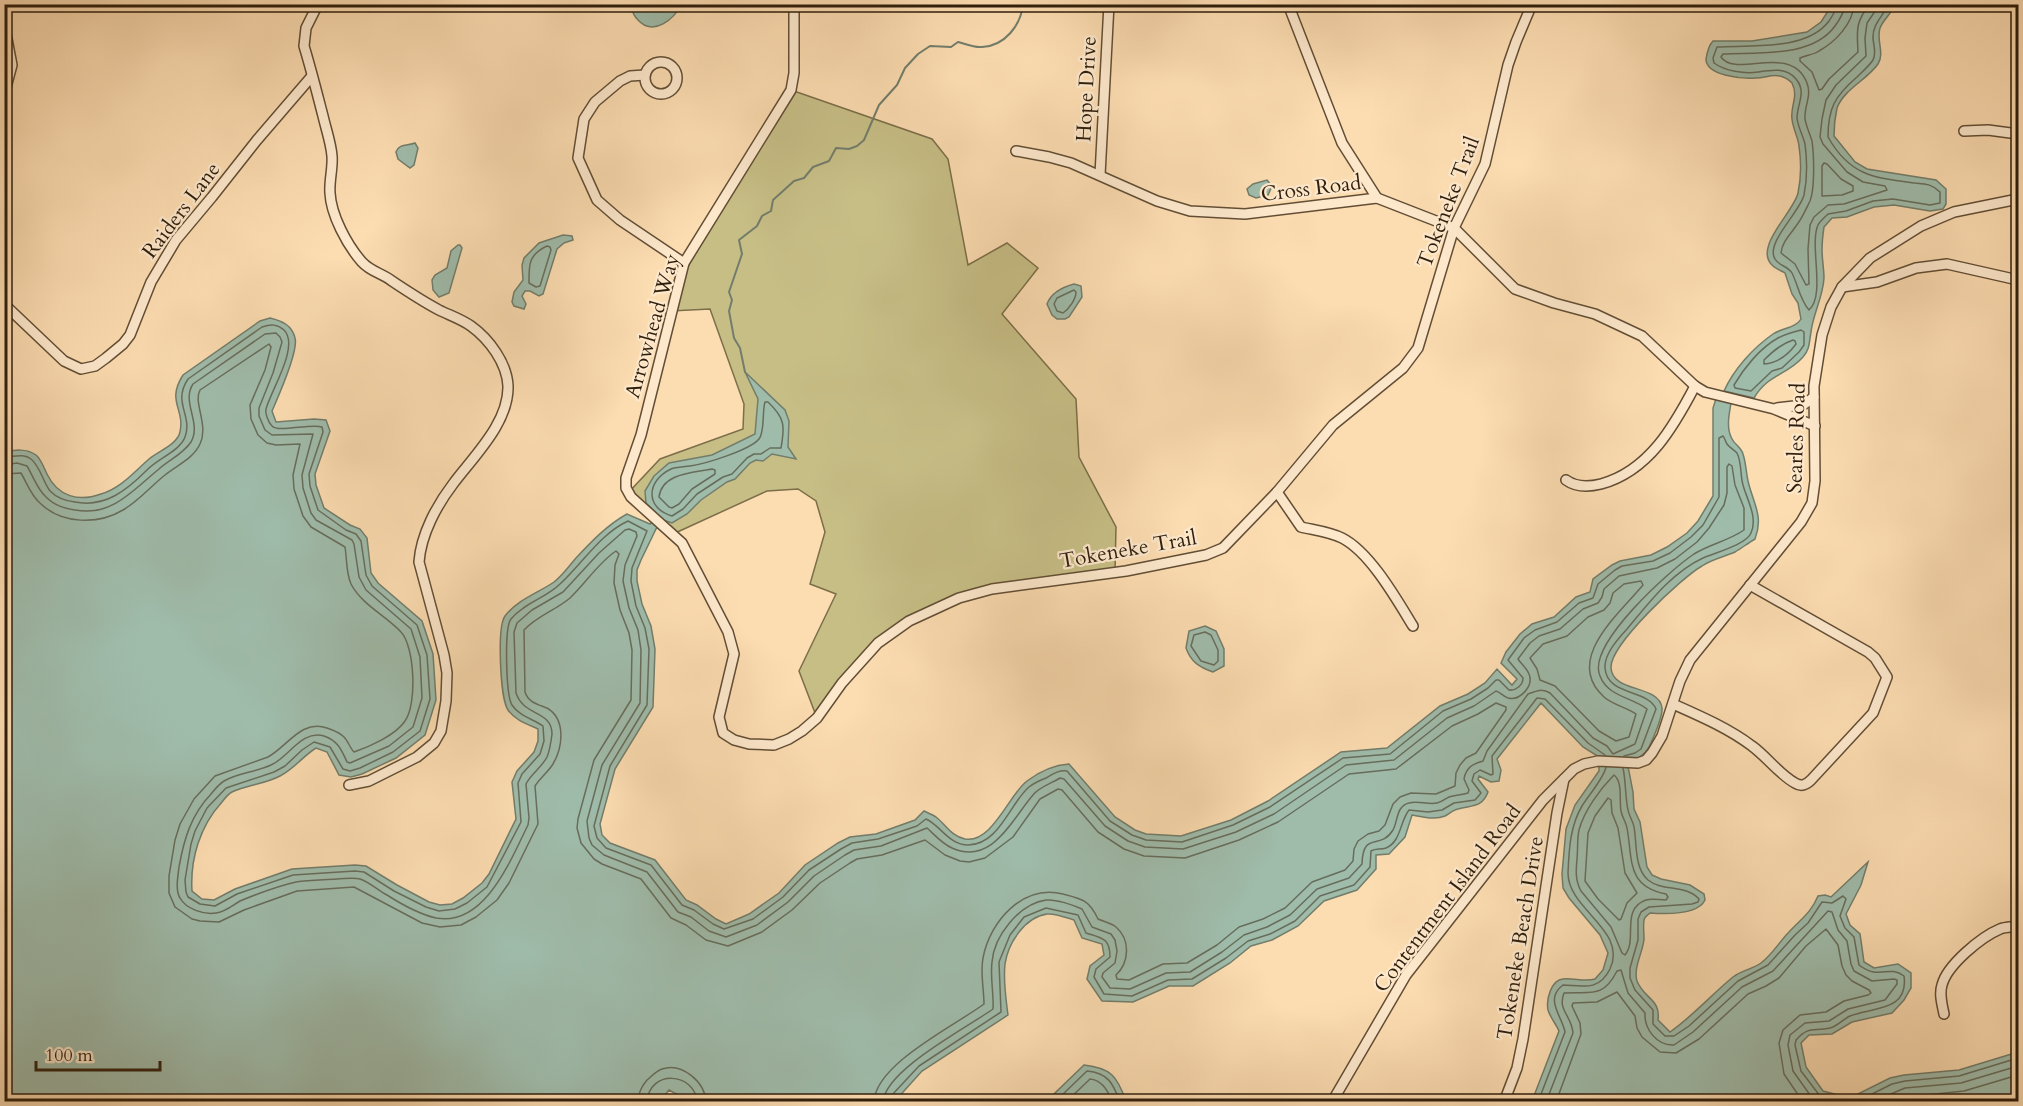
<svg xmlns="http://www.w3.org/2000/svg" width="2023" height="1106" viewBox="0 0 2023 1106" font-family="Cardo,serif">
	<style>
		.green { fill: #c7be86; stroke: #7b6e49; stroke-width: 1.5 }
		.water { fill: #9fbcab; stroke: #727d6b; stroke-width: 1.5 }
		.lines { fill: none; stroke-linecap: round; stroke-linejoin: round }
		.shore { stroke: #676d5c; stroke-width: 1.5 }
		.stream { stroke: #727d6b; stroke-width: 2 }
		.minor-casing { stroke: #624e35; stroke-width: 12 }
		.minor { stroke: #fde8cc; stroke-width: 9 }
		.labels { text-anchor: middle; stroke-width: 4.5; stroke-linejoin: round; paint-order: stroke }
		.street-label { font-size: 21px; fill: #2f1e0c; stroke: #fde8cc }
	</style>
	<rect width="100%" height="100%" fill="#fcdcb1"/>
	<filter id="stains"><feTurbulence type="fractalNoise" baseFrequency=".00333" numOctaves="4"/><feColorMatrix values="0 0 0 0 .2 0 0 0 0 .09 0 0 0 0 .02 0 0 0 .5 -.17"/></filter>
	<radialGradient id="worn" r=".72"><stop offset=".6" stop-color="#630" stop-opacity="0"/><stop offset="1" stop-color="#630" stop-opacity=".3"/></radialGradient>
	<path class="green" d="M791,90L932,139L948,159L968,265L1007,243L1038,268L1002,314L1076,399L1079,457L1116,527L1115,572L959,598L878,643L817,718L799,671L836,594L810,584L825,532L816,501L798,489L767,491L673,534L628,493L660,459L743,429L744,404L710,309L671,311L684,263Z"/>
	<g class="water">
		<path d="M632,5V4L681,5C674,19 654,36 639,21C634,16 632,13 632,5Z"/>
		<path d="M1832,5H1895C1891,14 1883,20 1880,28C1876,40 1885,53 1878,64C1867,80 1844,89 1837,108C1835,117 1834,127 1834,136L1855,162L1867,169L1936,180L1946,189V204L1943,209L1930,211L1894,205L1874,207L1847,217L1832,218L1824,227C1823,234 1822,242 1822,250C1822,259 1824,269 1824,278C1823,297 1813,314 1811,332C1809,343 1810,349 1803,357C1786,376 1768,374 1754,398L1724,391C1734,369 1753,348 1773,334C1782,328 1796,328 1801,319L1798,303L1792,294L1785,273C1782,271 1776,269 1773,266C1752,248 1794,212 1798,193C1801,179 1801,160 1799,146C1798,137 1793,129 1792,119C1790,106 1799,97 1792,83C1789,80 1785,77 1780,76C1771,74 1765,78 1756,78C1743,79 1706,76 1706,59C1707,53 1709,45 1713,41H1752L1807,32L1821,22Z"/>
		<path d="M415,143L418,148L414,165L410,168L398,159L396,152C399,143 408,146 415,143Z"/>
		<path d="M1267,180L1272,186L1268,195L1256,198L1249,195L1247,189L1253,184Z"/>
		<path d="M563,235L572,236L573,240L564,243L557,249L543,294L539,296L530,291H525L522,296L526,304L524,309L514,306L512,302L514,292L523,280L522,265L524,258L539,243Z"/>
		<path d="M458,245H460L462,248L449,293L439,297L433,290L432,280L435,275L447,268L451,251Z"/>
		<path d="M1074,284L1081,286L1082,297L1069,317L1065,319H1057L1052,315L1047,304C1051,293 1063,287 1074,284Z"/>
		<path d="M270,318C282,321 292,325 295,338C299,351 278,397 272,411L276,422L314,419L326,420L330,431L315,474L316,485L324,508L350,525L360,529L367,538L371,573L378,583L422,621L433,654L436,700L425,735L396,758L362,774L351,777L339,775L327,752L316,748C303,756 294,769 280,776C265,784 247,785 232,792C228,794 225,798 222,802C200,826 190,859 192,891L202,899L214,900L235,889L292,869L355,865L366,866L397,885L429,902L440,905L452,904L463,898L482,883L489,874L516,819L512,782L517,771L534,752L538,741V729C527,724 515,720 508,710C500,698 497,627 505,616C517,600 538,593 554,582C562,576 569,566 576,558C591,542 607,525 627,514L650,524L658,515L646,503L645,491L654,476L669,463L712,455L755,434L758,399L745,372L785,410L789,421L788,447L796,459L772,454L763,461L756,460L750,463L735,479L727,482L701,500L687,514L672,523L663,520L656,529L641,560L637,570V581L642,604L651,626L655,649L653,707L615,769L600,824L602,835L610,843L655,860L686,900L697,905L716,919L726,924L749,914L779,893L805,865L838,843L850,837L876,834L915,820L924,811C928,813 933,815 936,817C946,825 951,836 965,839C992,844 1010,793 1027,781C1039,772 1054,765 1069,764L1115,817L1135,830L1146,834L1181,836L1231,820L1268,801L1341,752L1387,748L1440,706L1468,694L1485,683L1497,669L1512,685L1517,679L1501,663L1506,652L1520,634L1532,624L1554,617L1576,597L1590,592L1593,579L1612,565L1620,561L1651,555L1667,547L1687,533L1698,521L1713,496V408L1716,399L1731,403C1729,415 1726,428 1732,439C1735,445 1741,447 1743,454C1746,463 1746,472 1748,481C1753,503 1764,516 1755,539C1748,543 1742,548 1735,552C1724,557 1712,559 1702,566C1681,578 1611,644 1611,667C1611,693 1659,684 1662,708C1663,716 1653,739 1649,747C1644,756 1637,760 1627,761L1633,792L1634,809L1640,822L1647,867L1652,875L1661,879L1690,885L1704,894L1705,900C1698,915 1665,914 1650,913C1647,916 1645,916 1644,920C1643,926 1644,933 1644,939C1643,952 1633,968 1637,981C1644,999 1661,999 1658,1020L1670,1032C1693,1016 1711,995 1733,977C1742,970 1753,969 1761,963C1772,955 1780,941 1789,932C1801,919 1811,913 1818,896L1825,895L1831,897L1868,862L1861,885L1846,914L1850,925L1860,934L1864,962L1874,968L1898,964L1911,973V988L1904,1000L1892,1013L1852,1022L1832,1034L1809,1035L1801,1043L1806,1067L1823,1091L1850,1098L1890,1078L1904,1075L1959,1070L2018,1052V1101H1532L1559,1031C1556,1024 1550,1017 1548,1010C1546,1000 1551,980 1563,979C1574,978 1585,982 1595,979L1603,970L1608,953L1600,935L1569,898L1563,888L1562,874L1566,829L1575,805L1599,771V757L1583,747L1541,703L1497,759L1501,770L1499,781L1491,782L1479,776L1478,779L1488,792C1482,808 1472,805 1458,809C1453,810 1449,814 1445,816C1435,820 1423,817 1412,815L1405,837L1389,854L1376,855V869L1357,890L1324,901L1298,926L1272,940L1251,946L1230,963L1193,986H1169L1133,1002L1102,1001L1087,979L1090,966L1104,955L1102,944L1082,938L1074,920C1067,918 1055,913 1047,914C1025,917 1008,943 1005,964C1003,981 1006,999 1008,1015L922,1071L895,1101H685L682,1097L669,1090L659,1102H5V452C15,450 26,448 36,455C41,459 44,468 47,474C58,497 79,502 101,494C121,488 134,472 149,459C158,451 177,445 180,432C185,408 166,402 183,375L260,321Z"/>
		<path d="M1205,626L1216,631L1224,649V666L1213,672C1199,667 1191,662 1186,648L1189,631Z"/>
		<path d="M1084,1065C1111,1068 1117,1076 1126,1101H1052L1054,1094Z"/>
	</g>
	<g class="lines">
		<g class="shore">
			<path d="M1837,4C1836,11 1833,15 1829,21C1807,51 1750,45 1717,47L1713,58L1714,63C1725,71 1744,74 1758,72C1771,70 1786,67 1796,79C1807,92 1797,104 1797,118C1798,127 1803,136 1805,144C1807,159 1807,180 1804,195C1800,212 1765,243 1775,259C1779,266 1788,266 1792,273C1798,285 1800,300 1809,310C1826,295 1809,245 1818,225C1820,221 1825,217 1828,214L1846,211L1873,201L1893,199L1930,205L1940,203V192C1932,184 1926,184 1915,183C1874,178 1850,176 1828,137C1828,108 1835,96 1857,77C1862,72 1869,66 1873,60C1877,52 1873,45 1873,37C1873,23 1883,17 1888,4"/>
			<path d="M1845,4C1844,13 1840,19 1835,26C1812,58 1758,52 1723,54L1721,57C1736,79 1791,42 1807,83C1812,96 1804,106 1805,119C1806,126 1810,134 1812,141C1814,155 1815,189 1810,201C1806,209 1802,219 1796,226C1790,235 1782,242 1781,253L1795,264L1806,285L1809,284L1808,249L1810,225L1814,217L1828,205L1844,204L1887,190L1885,186L1863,182L1847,172L1823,144L1820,137L1822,119L1826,100L1836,85L1866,56L1865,38L1867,23L1880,4"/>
			<path d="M1854,4C1853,24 1835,42 1819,51C1813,55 1806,55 1800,58V61L1812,72L1819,90L1822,89L1829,79L1858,52C1857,31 1855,22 1870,4"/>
			<path d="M1824,163L1827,164L1841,179L1853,186V191L1842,195L1822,196V166Z"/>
			<path d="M547,246L550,247L551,250L540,286L536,287L529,283C529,265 528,255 547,246Z"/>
			<path d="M1074,290L1076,292C1076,299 1069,309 1063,313L1057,311L1054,304L1057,298Z"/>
			<path d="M1801,330L1804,332V345L1799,352L1782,368L1772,371L1751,391L1735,388L1734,385C1744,368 1760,348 1778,338C1785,334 1793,332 1801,330Z"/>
			<path d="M1793,340L1795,341L1796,344C1788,355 1777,363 1764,364V360C1773,351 1781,344 1793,340Z"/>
			<path d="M765,402H768C785,418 785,426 781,448H770L761,454H754L747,458L732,474L723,477L697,494L683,509L672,516C645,508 646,481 671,469C676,467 684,467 690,466C705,464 750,450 759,439C765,432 762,411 765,402Z"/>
			<path d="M4,457C13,457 24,453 31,459C40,466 43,482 50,491C57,498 65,501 75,502C105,508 127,490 147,470C157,459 180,451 185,437C193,415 172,403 188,379L262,327C271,324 277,324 284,330C300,346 271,390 266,409C265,413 268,422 272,426C278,433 311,423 322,427L323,432L309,474L310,486L318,510L346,530L356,534L361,541L366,575L372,586L417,625L427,655L430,699L420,731L393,752L360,768L350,771L343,769L330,747L314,742L302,750L285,766L274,772L226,788L207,808L195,831L191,844L185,880L186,892L188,897L200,904L215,906L237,894L293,875L355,871L364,872L394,891L426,907L439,911L455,909L467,903L487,887L521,822L518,783L522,774L540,754L544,741L543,726C533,719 519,716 512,705C506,695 504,628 511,619C524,603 546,598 560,584C582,564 600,534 628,521L647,531L632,568L631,581L636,606L645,628L649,649L647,705L610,766L594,826L597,838L606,848L651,865L682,905L694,910L713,924L724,929L753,919L783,897L809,870L841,849L852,843L878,839L917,826L926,819C940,825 949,845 968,845C999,845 1010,803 1029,787C1034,783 1041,780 1046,778C1053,774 1058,770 1067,771L1110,821L1132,835L1146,840L1182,842L1233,825L1270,807L1343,758L1390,754L1443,711L1471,699L1488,688L1496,680H1499L1509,690C1516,691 1523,685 1523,678L1508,660L1524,638L1535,630L1557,622L1579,603L1593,598L1598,584L1615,570L1622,566L1653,561L1670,553L1691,537L1703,525L1719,497V438L1723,436C1725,438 1725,441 1727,444C1729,447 1734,450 1737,453C1742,463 1740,475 1743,485C1747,500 1758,517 1751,533C1746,545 1714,553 1703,558C1671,573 1649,603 1627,629C1618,639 1604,654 1605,668C1607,696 1648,689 1656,709L1641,749L1635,753L1624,756"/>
			<path d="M4,465L17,463L27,466C33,476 37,489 46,497C55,506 64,508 75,510C112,517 133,490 159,469C169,460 183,454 191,442C202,423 181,402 193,384L265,334L276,333L280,337L282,342L273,373L259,408V416L265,430L272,435L313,434L302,475L303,488L311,513L316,520L352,540L354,544L359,577L366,590L411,629L420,657L422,698L413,727L389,746L350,763L347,762C341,749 338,741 324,736C302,729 288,758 271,765C256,772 238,773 224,781C219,784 215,789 211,794C191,815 184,839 179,867C178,876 175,890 180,898C186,909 204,915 216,913C225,912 233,905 240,901C257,894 278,886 296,882C310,880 324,880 337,879C344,879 353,877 360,879C369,882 378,890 387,895C401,904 419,914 436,918C485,927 511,859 528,825L529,818L526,784C531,774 542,767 547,757C550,750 551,742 552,734C552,710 524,717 516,693L514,632L517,623L532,610L563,592L599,553L625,530L629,529L636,532L637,536L625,565L623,581L629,608L638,630L641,650L640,703L602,765L587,821L589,838L592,845L604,855L647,872L678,912L691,917L709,931L726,937L757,925L788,902L814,876L845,855L854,850L881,846L927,828C935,835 941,843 952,848C992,866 1012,819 1033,795C1039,787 1052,783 1060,778L1064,779L1105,826L1128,841L1145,847L1183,849L1236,832L1274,814L1346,765L1394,760L1447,718L1474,706L1496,691C1500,692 1503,696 1508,698C1520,701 1534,686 1529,674C1527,668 1521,664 1518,659L1530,643L1539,636L1560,629L1583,609L1598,603L1602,597L1604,589L1619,576L1657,568L1675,559L1697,542L1709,528L1724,505L1727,493V467L1729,464L1732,466L1735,485L1744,508V530C1728,541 1710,544 1694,554C1670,570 1586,645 1600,676C1608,697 1632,697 1647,709L1635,744L1613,754L1607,746L1593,738L1550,693C1542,688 1536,691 1528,694L1487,751L1483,761C1473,764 1466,767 1464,779L1469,790L1468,793C1462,795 1455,795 1449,797C1445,799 1442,802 1437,803C1427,805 1418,800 1409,803C1396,806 1398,821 1393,830C1380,851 1363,830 1362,864L1349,878L1317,889L1290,915L1267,927L1244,935L1222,952L1190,972L1166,973L1130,989L1110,988L1102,977L1103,973L1115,963L1117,951L1115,940L1111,934L1092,927L1082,909C1073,905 1056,899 1046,900C1019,904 994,936 992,962C990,978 994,994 993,1009C968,1027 885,1070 883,1102"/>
			<path d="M712,469L715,470V474L692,489L679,504L672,508L669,507L659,497C662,473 693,473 712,469Z"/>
			<path d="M4,474L21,473C27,483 31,496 41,504C62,524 98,525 123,510C139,501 151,486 165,475C177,465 193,459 200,444C209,425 193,403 200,390L269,344L271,347L265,370L250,405L251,419L258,435L267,443L276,445L300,444L293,475L294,489L303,516L311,527L345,547C347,559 346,573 351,584C362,605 385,615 401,632C415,647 417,705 405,721C396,735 369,747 354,752C350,748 348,741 344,737C339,732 333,730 327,728C301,719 287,747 268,757L215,776L194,799L180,824L175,840L169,876V893L175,907L192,919L200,921L219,922L244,910L297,891L354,887L422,923L440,927L461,925L476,917L497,900L509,883L538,824L535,786C540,778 548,772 553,764C563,747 566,719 547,708C537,704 528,702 525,692L524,630C537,616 556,610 570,598C586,583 598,563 616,551L619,554L615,565L614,583L620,610L629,633L632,650L631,700L594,760L578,819L577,828L581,843L594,859L602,864L641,879L671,918L686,925L706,940L728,946L762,932L792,910L820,883L850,863L857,859L882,855L925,840L945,855L960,861L969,862L985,858L1013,837L1040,799L1058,789L1062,790L1098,832L1124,849L1144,856L1185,858L1239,840L1278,822L1349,774L1396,769L1452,726L1478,714L1496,703L1506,707V710L1476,753L1466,758L1460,765L1456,773L1455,786L1436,794L1411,793L1400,797L1393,804L1385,825L1379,831L1368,834L1358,841L1354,849L1353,861L1345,870L1312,882L1285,908L1263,919L1239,927L1217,945L1187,963L1163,964L1129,980L1117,979L1116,975C1129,963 1131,940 1116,927C1111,923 1105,922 1098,919C1089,900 1083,899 1063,894C1023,884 990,921 983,958C980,973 984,989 984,1004C956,1025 875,1064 874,1102"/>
			<path d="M1641,581L1643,585C1619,614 1563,660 1604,697C1613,705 1626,707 1636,714L1629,737L1616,741L1599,731L1555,686L1540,680L1537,669L1530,658L1543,644L1567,636L1588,617L1604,610L1610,603L1613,593L1624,584Z"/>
			<path d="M1205,632L1211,635L1218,650V661L1214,665L1201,661L1191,646L1194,635Z"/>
			<path d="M1623,768C1626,782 1625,796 1628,810C1629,816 1633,821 1634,827C1637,843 1634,868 1648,880C1663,892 1685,884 1699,899L1698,902L1692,904L1649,907L1641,912L1638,919V940L1630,968V978L1635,990L1653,1010V1024L1665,1036H1674L1689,1026L1738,981L1768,965L1795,935L1808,923L1822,902L1832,903L1843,896L1846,899L1840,916L1845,928L1854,937L1859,965C1880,981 1888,964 1904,976C1909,1012 1872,1007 1850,1016C1843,1019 1838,1026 1830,1028C1814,1032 1809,1025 1796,1040L1795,1045L1801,1071L1820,1096L1840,1102"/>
			<path d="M1614,775C1623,782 1619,800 1621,811C1622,817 1626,822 1627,828C1633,860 1626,886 1666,894L1668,897L1666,900C1659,900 1652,898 1646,900C1620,909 1638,940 1625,955L1622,953L1611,927L1581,891C1575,880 1576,870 1577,859C1578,849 1577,839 1579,830C1584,811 1600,789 1614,775Z"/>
			<path d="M1608,798L1611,800L1612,813L1618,828L1625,873L1637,893L1627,903L1621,919L1619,920L1598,899L1585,881L1588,833L1595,816Z"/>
			<path d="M638,1102C638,1093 641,1087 647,1080C652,1076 656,1071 662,1069C682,1062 705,1082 706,1102"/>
			<path d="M647,1102C649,1069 695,1072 697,1102"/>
			<path d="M891,1102L892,1095L919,1066L1001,1012L999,962L1010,935L1024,917L1046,908L1078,915L1086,933C1102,938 1110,938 1110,957L1096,969L1094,977L1104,994L1132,996L1168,980L1192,979L1226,958L1248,941L1270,934L1295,921L1320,896L1354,885L1370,867L1371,851C1376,848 1380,850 1386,848C1401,842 1400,821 1409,810L1428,812L1442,810L1454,803L1475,800L1481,793L1472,781L1474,774L1480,770L1491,775L1493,774L1492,756L1537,698L1545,699L1588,743L1605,755"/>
			<path d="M1058,1102L1060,1097L1087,1071C1108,1073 1113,1083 1120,1102"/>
			<path d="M1066,1102L1090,1079C1102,1080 1108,1090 1112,1102"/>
			<path d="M1538,1102L1565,1032C1562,1016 1544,999 1563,985C1584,986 1599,991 1610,969C1628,930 1568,910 1568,873C1569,850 1570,826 1582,806C1588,796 1604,778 1606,767"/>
			<path d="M1546,1102L1573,1033C1572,1016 1557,1010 1564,993C1590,991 1603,999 1617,971L1621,970L1628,993L1645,1013C1644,1029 1657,1046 1674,1045L1693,1032L1742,987L1773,971L1828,911L1832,912L1838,930L1847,941L1851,964L1854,971L1872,981L1894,979L1897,980V984L1885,1000L1848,1009L1829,1021L1805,1023L1790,1035L1788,1045L1793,1071L1815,1102"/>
			<path d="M1556,1102L1581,1034L1580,1023L1572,1006L1573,1003L1597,1002L1617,992L1635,1016L1637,1028L1642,1037L1660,1052L1676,1053L1699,1039L1748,994L1766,986L1779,978L1806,946L1826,929L1838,945L1842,966L1846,975L1852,981L1869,990L1871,993L1868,995L1844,1001L1826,1012L1800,1015L1783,1030L1779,1043L1784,1074L1803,1102"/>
			<path d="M1856,1102L1892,1084L1905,1081L1959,1076L2018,1058"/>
			<path d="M1872,1102L1905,1088L1961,1083L2018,1066"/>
			<path d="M1893,1102L1907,1097L1964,1091L2018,1075"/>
		</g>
		<path class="stream" d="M745,372L740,348L734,338L729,311L732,300L729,292L742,254L739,240L757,226L762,216L771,211L773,200L783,191L794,181L804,178L813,167L829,161L836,148L849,149L857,146L864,140L879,105L897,85L905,68L918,54L930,46L951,47L958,42C966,44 974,48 982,47C1005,46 1021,25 1023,4"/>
		<defs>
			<g id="minor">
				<path d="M318,4L306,28L304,46C311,69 317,93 323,116C326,129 331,143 332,156C333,168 329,181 330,193C331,215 347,245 362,262C371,272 382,273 392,281C407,291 422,301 439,310C449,315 461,319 471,326C489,339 507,363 508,386C509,423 473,457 453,484C437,505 421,534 419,562L444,655L447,673L446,701L441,731L434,743L417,757L369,781L349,785"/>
				<path d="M794,4V73L791,90L684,263L641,435L626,478V488L631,497L682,543L728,632L734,654L719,717L723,733L734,740L749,744L774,745L789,739L802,731L817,718L842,683L878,643L909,621L959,598L992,589L1126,571L1206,555L1223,548L1277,492L1333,425L1403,368L1418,348L1454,228L1485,164L1508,65L1516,42L1532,4"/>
				<path d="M1288,4L1342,143L1377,198"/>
				<path d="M4,11L5,4"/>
				<path d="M4,23L12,65L4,95"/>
				<circle cx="661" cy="78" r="16"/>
				<path d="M645,75L630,76L620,81L595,102L584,119L578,158L597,200L620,220L684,263"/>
				<path d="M1964,131L1988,130L2018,134"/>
				<path d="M1016,151L1049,157L1071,163L1157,201L1190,211L1245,214L1377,198L1454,228L1515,289L1554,303L1595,314L1642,336L1695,386L1705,392L1774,409L1815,426"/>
				<path d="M1100,175L1109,4"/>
				<path d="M1842,287L1877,282L1916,268L1947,264L2018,280"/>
				<path d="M4,304L64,361L81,369L95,366L106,358L123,344L130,335L151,282L176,240L212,197L257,140L312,76"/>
				<path d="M1777,408L1803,405L1814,397"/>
				<path d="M1566,480C1577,488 1589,487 1601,484C1649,471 1674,426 1695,386"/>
				<path d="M1277,492L1301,527C1314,530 1330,532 1342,538C1370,552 1397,600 1413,626"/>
				<path d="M1673,704C1700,716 1728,728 1752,746C1766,756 1780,775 1795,783C1801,787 1806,785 1811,780L1873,713L1887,677L1875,658L1868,652L1750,585"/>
				<path d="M1944,1014C1942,1004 1939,994 1942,985C1947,965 1981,937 2000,929C2005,927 2012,927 2018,926"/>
				<path d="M1332,1102L1406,975L1543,800L1574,769L1584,764L1598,761L1638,763L1646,760L1652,753L1662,736L1680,681L1690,660L1801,522L1812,503L1815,481L1814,386L1822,335L1831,307L1842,287L1870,258L1921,226L1954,212L2018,199"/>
				<path d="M1504,1102L1517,1068L1523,1039L1557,813L1564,779"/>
			</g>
		</defs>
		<use href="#minor" class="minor-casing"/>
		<use href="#minor" class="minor"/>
	</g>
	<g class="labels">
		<g class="street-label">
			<text transform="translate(1086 89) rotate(-87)" y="7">Hope Drive</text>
			<text transform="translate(1311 188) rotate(-7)" y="7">Cross Road</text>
			<text transform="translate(1448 202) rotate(-69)" y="7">Tokeneke Trail</text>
			<text transform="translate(181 210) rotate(-53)" y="7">Raiders Lane</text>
			<text transform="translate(652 326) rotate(-74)" y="7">Arrowhead Way</text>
			<text transform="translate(1796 438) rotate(-88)" y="7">Searles Road</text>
			<text transform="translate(1128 549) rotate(-10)" y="7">Tokeneke Trail</text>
			<text transform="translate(1447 898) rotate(-53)" y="7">Contentment Island Road</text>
			<text transform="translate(1520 938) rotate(-81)" y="7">Tokeneke Beach Drive</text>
		</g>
	</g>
	<rect width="2023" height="1106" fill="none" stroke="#fcdcb1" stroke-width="24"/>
	<rect x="6" y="6" width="2011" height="1094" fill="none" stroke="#2f1e0c" stroke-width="3"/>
	<rect x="12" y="12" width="1999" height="1082" fill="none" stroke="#2f1e0c" stroke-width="1.5"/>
	<path d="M36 1061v9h124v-9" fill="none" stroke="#2f1e0c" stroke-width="3"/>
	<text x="45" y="1061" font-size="18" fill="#2f1e0c" stroke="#fde8cc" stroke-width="4.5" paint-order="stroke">100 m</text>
	<rect width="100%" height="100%" filter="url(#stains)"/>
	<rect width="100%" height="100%" fill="url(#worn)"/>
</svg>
